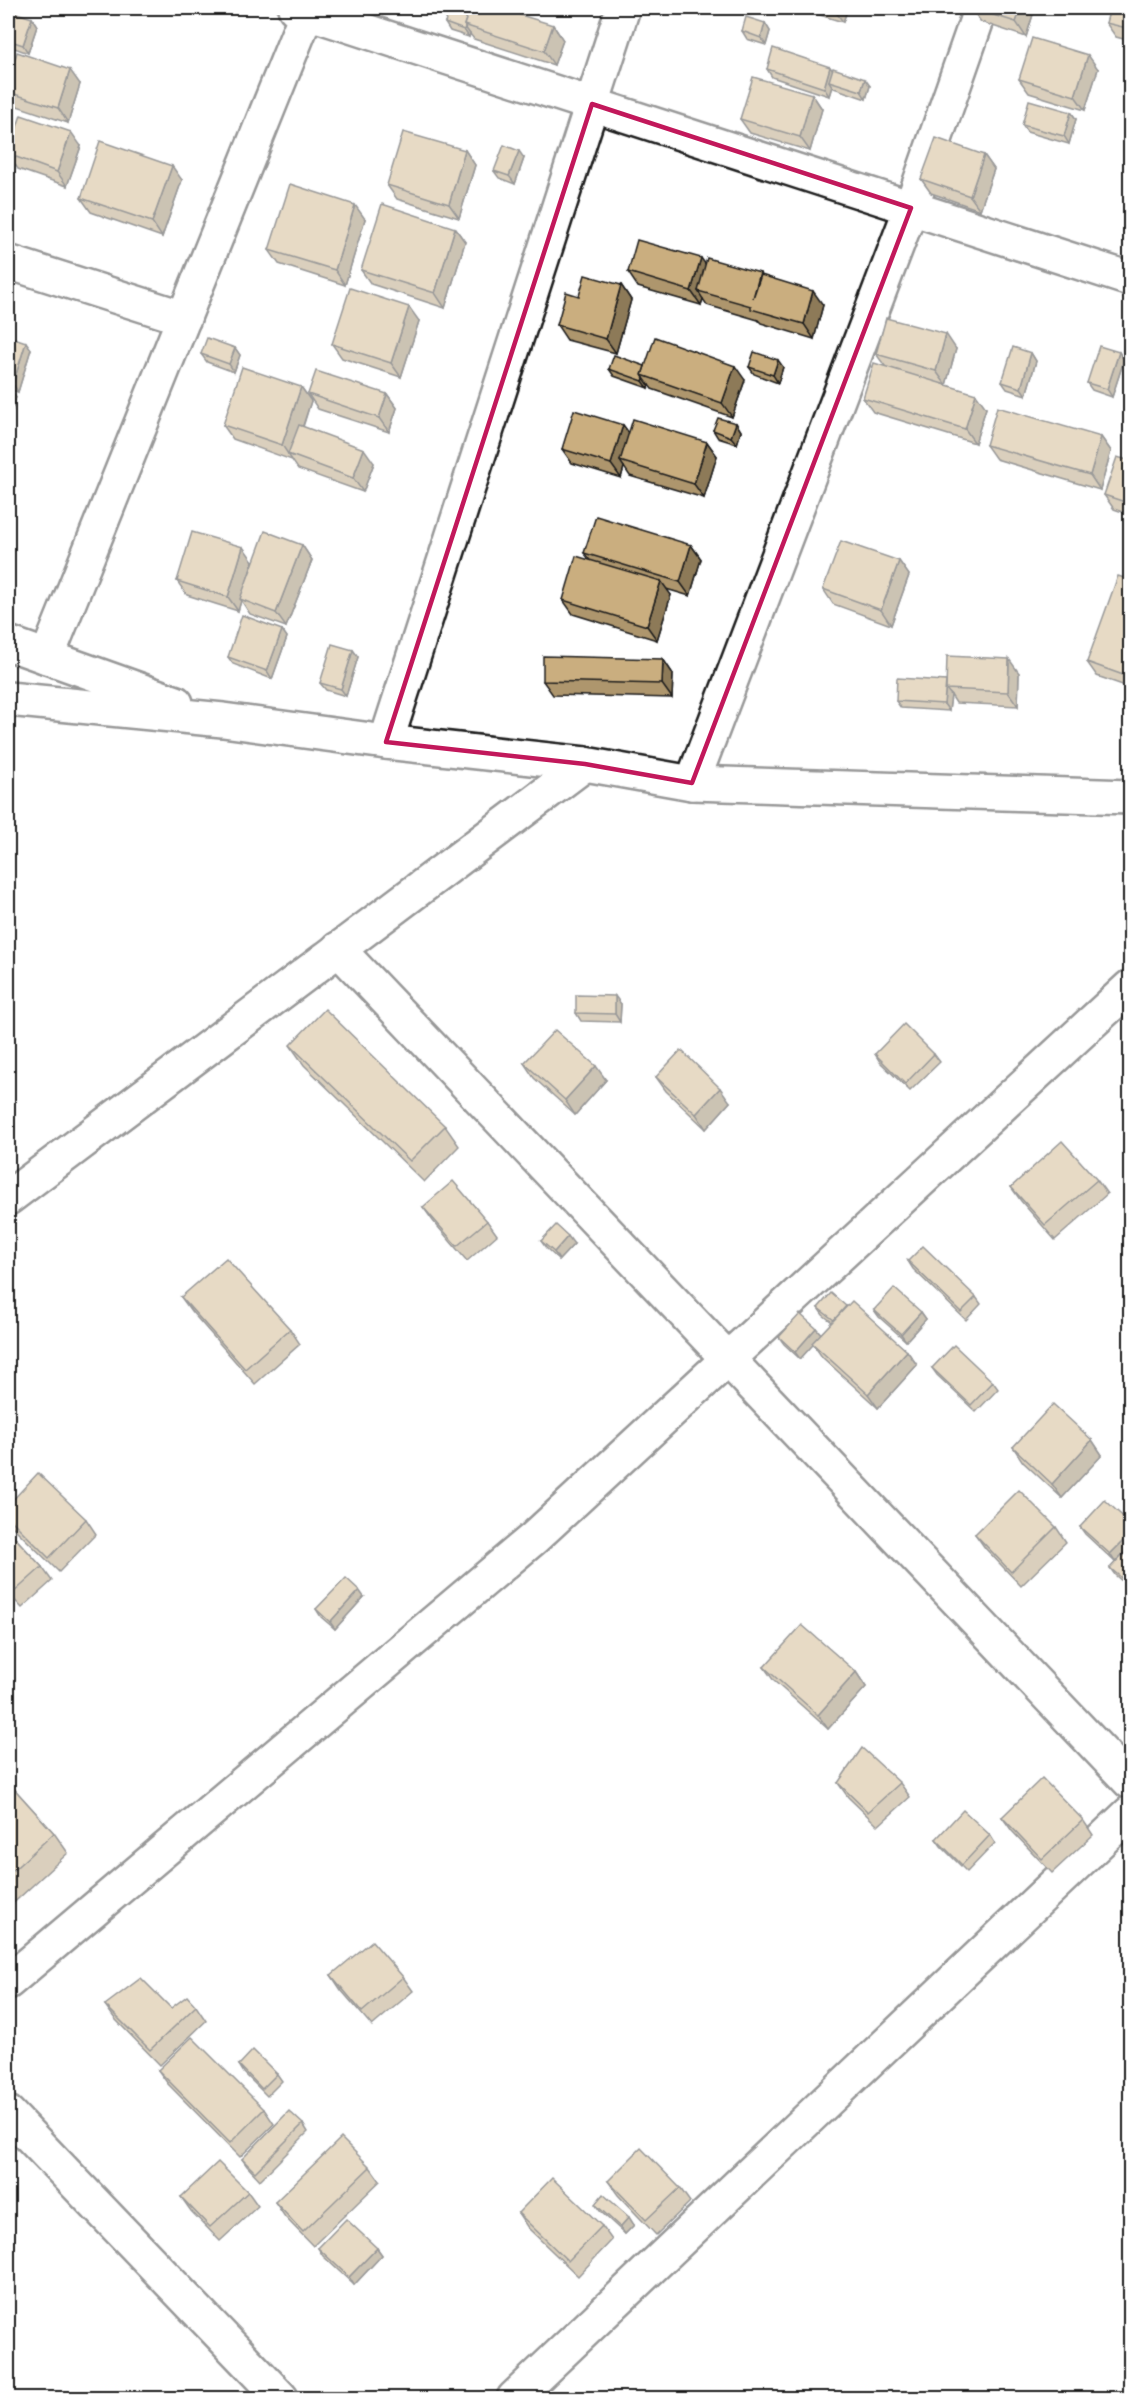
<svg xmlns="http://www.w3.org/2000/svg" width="1138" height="2406" viewBox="0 0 1138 2406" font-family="Dekko,sans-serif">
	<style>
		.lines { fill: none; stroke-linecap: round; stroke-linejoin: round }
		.minor-casing { stroke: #1c1c1c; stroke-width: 38 }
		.minor { stroke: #fff; stroke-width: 33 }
		.wall { fill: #ae966d; stroke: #1c1c1c; stroke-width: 1.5 }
		.shaded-wall { fill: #8d7a59; stroke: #1c1c1c; stroke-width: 1.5 }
		.building { fill: #caae7f; stroke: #1c1c1c; stroke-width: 1.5 }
		.marked { fill: none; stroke: #c2185b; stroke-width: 4.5; stroke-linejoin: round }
	</style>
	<rect width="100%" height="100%" fill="#fff"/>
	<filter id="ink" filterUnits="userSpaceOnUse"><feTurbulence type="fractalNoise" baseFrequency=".0167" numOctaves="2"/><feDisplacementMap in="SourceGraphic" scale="12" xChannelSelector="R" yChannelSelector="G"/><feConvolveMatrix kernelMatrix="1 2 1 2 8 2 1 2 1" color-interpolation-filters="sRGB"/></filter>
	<g filter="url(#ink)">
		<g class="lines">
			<defs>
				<g id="minor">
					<path d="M295,8L1130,279"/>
					<path d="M8,262L184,318"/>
					<path d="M8,643L176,703"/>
					<path d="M47,657L307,12"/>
					<path d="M8,699L223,720L386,742L585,764L692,783L1130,797"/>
					<path d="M386,742L623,8"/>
					<path d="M692,783L911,208L981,8"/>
					<path d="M338,949L1130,1782"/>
					<path d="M8,1198L585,764"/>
					<path d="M8,1982L534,1538L1130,987"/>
					<path d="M8,2113L281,2398"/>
					<path d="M514,2398L1130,1813"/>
				</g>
			</defs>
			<use href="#minor" class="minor-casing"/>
			<use href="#minor" class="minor"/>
		</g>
		<g class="wall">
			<path d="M797,8H848L843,22Z"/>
			<path d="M971,8H1035L1026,37L981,22Z"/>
			<path d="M1131,8V41L1116,37L1106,23Z"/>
			<path d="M32,18L37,26L28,53L9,46L8,44V29Z"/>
			<path d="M445,23L553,25L563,40L554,65L474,39L470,34L469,37L450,31Z"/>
			<path d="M765,23L770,31L766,45L747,39L742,31Z"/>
			<path d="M767,69L833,70L870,86L866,99L834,88L832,86L829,96L772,77Z"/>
			<path d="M1098,69L1085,110L1029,93L1019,79Z"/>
			<path d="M8,81L80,84L68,123L14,105L8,95Z"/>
			<path d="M812,94L822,109L810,151L750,133L740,119Z"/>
			<path d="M1071,112L1076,119L1069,144L1027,132L1022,125Z"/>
			<path d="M81,146L67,186L18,169L8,154Z"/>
			<path d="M465,150L475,165L459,218L397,199L387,185Z"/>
			<path d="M984,155L994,169L980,210L931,193L921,179Z"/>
			<path d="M524,158L515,184L499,178L494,171Z"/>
			<path d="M182,180L162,237L91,212L81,198Z"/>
			<path d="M365,219L345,285L279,264L269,250Z"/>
			<path d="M455,228L465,242L445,308L371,284L361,270Z"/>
			<path d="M705,264L760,273L761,275L823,305L814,339L761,323L758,320L707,305L703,299L701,305L638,287L628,272Z"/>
			<path d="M621,285L631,300L616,353L567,340L557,325L579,296Z"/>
			<path d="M419,321L401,377L342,358L332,344Z"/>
			<path d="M8,336L31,349L18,392L11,390L16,397L8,422Z"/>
			<path d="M235,348L240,355L234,372L207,362L201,354Z"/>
			<path d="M956,349L946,385L986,408L975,443L873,412L863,398L885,366L876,354Z"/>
			<path d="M1119,352L1124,360L1112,397L1092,390L1087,383Z"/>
			<path d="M1031,353L1036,361L1026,395L1007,389L1002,382Z"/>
			<path d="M645,366L745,380L732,417L652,389L649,385L648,388L614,376L609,369Z"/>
			<path d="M749,367H783L778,383L754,374Z"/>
			<path d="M301,387L311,401L303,427L374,463L363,492L298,469L292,460L233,439L223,425Z"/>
			<path d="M308,394H387L397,408L389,432L318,409Z"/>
			<path d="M736,423L741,431L737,444L718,438L713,430Z"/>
			<path d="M623,425L629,433L707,442L717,456L704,498L630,476L624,467L621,478L572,463L562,449Z"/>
			<path d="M1101,437L1111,451L1100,490L996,459L986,445Z"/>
			<path d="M1131,461V515L1114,509L1104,495Z"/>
			<path d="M302,545L312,560L286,627L250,614L241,600L238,611L187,595L177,581L253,561L248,578Z"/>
			<path d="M691,545L701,559L690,596L666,589L671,595L657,640L573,614L563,600L589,559L584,553Z"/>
			<path d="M899,561L909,575L891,625L833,604L823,589Z"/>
			<path d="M1131,580V688L1097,676L1087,662Z"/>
			<path d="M282,630L287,637L272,679L233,664L228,657Z"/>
			<path d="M353,650L358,657L346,696L326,690L320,683Z"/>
			<path d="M663,659L673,674L672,698L553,695L543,681Z"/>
			<path d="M1019,673L1018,706L956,703L951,695L949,711L901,708L896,701L946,681Z"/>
			<path d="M621,1004L620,1022L581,1021L576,1013Z"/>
			<path d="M290,1045L445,1126L459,1146L424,1182L304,1065Z"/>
			<path d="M875,1054H934L940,1062L910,1091L880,1062Z"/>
			<path d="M524,1063L606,1080L575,1115L534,1078Z"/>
			<path d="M656,1077L730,1102L706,1129L666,1091Z"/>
			<path d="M1097,1180L1107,1194L1055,1240L1021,1201L1011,1187Z"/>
			<path d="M423,1207L487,1221L497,1235L467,1261L433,1221Z"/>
			<path d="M541,1241L574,1244L559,1260L546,1248Z"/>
			<path d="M908,1261L976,1297L981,1304L966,1320L913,1269Z"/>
			<path d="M181,1297L290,1329L300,1344L255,1384L191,1311Z"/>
			<path d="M847,1306L907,1351L917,1365L878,1408L822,1357L813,1344L800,1359L784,1344L779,1337L816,1328L821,1334L832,1322L823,1315L818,1308Z"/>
			<path d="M874,1310L921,1312L926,1319L906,1341L879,1317Z"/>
			<path d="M932,1368L993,1382L998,1389L976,1412L937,1375Z"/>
			<path d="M1092,1440L1102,1455L1062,1498L1023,1462L1013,1447Z"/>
			<path d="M8,1517L86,1519L96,1534L59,1572L12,1526L8,1519Z"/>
			<path d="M1131,1524V1546L1115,1562L1085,1534L1080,1527Z"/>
			<path d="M1056,1527L1066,1542L1021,1586L985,1548L975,1534Z"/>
			<path d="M8,1530L42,1567L52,1581L22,1608L8,1593Z"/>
			<path d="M1131,1561V1589L1115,1575L1110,1568Z"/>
			<path d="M364,1597L335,1629L321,1617L316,1609Z"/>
			<path d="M764,1667L856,1672L866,1687L828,1729L774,1681Z"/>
			<path d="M8,1782L54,1833L68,1853L8,1908Z"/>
			<path d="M838,1783H900L910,1797L878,1826L848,1797Z"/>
			<path d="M1002,1817L1083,1820L1093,1835L1052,1873L1012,1831Z"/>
			<path d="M990,1835L995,1843L967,1872L941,1846L936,1839Z"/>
			<path d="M331,1975L403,1977L413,1991L372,2026L341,1990Z"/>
			<path d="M105,2005L171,2008L196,2006L206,2021L160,2065L115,2019Z"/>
			<path d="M239,2065L277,2074L282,2081L267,2096L244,2073Z"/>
			<path d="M158,2070L264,2109L274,2124L240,2157L168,2084Z"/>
			<path d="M303,2124L308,2132L260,2180L247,2166L242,2159Z"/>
			<path d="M370,2167L380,2181L313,2246L285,2217L275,2202Z"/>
			<path d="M608,2181L680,2188L690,2202L656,2235L618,2195Z"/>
			<path d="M248,2192L258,2206L220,2241L191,2211L181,2197Z"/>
			<path d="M595,2204L634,2225L625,2234L600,2211Z"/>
			<path d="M518,2213L602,2226L612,2240L578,2276L528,2228Z"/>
			<path d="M318,2248H377L382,2255L354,2285L323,2256Z"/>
		</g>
		<g class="shaded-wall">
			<path d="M833,8H848L843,22Z"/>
			<path d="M1021,8H1035L1026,37L1016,22Z"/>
			<path d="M32,18L37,26L28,53L23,45Z"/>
			<path d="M765,23L770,31L766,45L761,38Z"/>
			<path d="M553,25L563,40L554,65L544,51Z"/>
			<path d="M465,27L470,34L469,37L464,30Z"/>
			<path d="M1088,55L1098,69L1085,110L1075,96Z"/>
			<path d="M830,67L836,74L829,81L832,86L829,96L824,88Z"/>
			<path d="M70,70L80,84L68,123L58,108Z"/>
			<path d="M865,79L870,86L866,99L861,91Z"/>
			<path d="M812,94L822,109L810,151L800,137Z"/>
			<path d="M1071,112L1076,119L1069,144L1064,136Z"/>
			<path d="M71,132L81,146L67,186L57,172Z"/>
			<path d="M465,150L475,165L459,218L449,204Z"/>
			<path d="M519,151L524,158L515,184L509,176Z"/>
			<path d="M984,155L994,169L980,210L970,196Z"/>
			<path d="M172,166L182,180L162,237L152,222Z"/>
			<path d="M355,205L365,219L345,285L335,270Z"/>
			<path d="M455,228L465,242L445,308L435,293Z"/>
			<path d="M701,258L711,272L698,291L703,299L701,305L691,291Z"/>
			<path d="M621,285L631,300L616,353L606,339Z"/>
			<path d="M813,291L823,305L814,339L804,324Z"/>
			<path d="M409,307L419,321L401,377L391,363Z"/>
			<path d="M946,334L956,349L946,385L936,371Z"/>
			<path d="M26,342L31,349L18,392L13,384Z"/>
			<path d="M235,348L240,355L234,372L229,364Z"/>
			<path d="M1119,352L1124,360L1112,397L1107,389Z"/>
			<path d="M1031,353L1036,361L1026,395L1021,388Z"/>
			<path d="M778,360L783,367L778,383L773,375Z"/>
			<path d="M735,366L745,380L732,417L722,403Z"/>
			<path d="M644,378L649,385L648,388L643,381Z"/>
			<path d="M8,384L16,397L8,422Z"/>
			<path d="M301,387L311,401L293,456L288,454L292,460L282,445Z"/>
			<path d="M387,394L397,408L389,432L379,418Z"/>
			<path d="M976,394L986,408L975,443L965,429Z"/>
			<path d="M736,423L741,431L737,444L731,437Z"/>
			<path d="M623,425L633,439L620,461L624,467L621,478L611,464Z"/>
			<path d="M1101,437L1111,451L1100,490L1090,475Z"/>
			<path d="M707,442L717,456L704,498L694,484Z"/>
			<path d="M364,449L374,463L363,492L353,478Z"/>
			<path d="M8,536L10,540L8,548Z"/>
			<path d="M302,545L312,560L286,627L276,613Z"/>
			<path d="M691,545L701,559L690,596L680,582Z"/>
			<path d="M243,547L253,561L238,611L228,597Z"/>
			<path d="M899,561L909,575L891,625L881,610Z"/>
			<path d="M661,581L671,595L657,640L647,626Z"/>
			<path d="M282,630L287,637L272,679L267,671Z"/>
			<path d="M353,650L358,657L346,696L341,689Z"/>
			<path d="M663,659L673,674L672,698L662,684Z"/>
			<path d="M1009,659L1019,673L1018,706L1008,692Z"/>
			<path d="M1131,665V682L1126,676Z"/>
			<path d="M946,681V689L951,695L949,711L944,704Z"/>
			<path d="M615,996L621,1004L620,1022L615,1014Z"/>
			<path d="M596,1066L606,1080L575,1115L565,1100Z"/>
			<path d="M720,1088L730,1102L706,1129L696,1114Z"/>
			<path d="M568,1236L574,1244L559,1260L554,1252Z"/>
			<path d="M921,1312L926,1319L906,1341L901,1334Z"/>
			<path d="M816,1328L822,1335L800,1359L795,1352Z"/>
			<path d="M907,1351L917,1365L878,1408L868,1394Z"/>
			<path d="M1092,1440L1102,1455L1062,1498L1052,1484Z"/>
			<path d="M1131,1533V1546L1115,1562L1110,1554Z"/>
			<path d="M359,1590L364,1597L335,1629L330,1622Z"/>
			<path d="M856,1672L866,1687L828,1729L818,1715Z"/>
			<path d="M629,2217L634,2225L625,2234L620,2227Z"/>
			<path d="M377,2248L382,2255L354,2285L349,2277Z"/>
			<path d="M9,2348L14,2355L8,2364V2350Z"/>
		</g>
		<g class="building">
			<path d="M450,8H470L464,25L465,27L464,30L445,23Z"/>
			<path d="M470,8H498L553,25L544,51L464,25Z"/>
			<path d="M971,8H1021L1016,22Z"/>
			<path d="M1110,8H1131V29L1106,23Z"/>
			<path d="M13,12L32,18L23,45L8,40V29Z"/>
			<path d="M746,17L765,23L761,38L742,31Z"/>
			<path d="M1032,38L1088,55L1075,96L1019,79Z"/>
			<path d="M773,48L830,67L824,88L767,69Z"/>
			<path d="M17,52L70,70L58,108L8,92V81Z"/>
			<path d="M833,68L865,79L861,91L829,81Z"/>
			<path d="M753,77L812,94L800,137L740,119Z"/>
			<path d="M1029,100L1071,112L1064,136L1022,125Z"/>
			<path d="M21,115L71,132L57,172L8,154Z"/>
			<path d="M403,132L465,150L449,204L387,185Z"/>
			<path d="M936,138L984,155L970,196L921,179Z"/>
			<path d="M100,141L172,166L152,222L81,198Z"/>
			<path d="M504,145L519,151L509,176L494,171Z"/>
			<path d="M290,184L355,205L335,270L269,250Z"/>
			<path d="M382,204L455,228L435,293L361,270Z"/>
			<path d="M637,240L701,258L691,291L628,272Z"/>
			<path d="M707,258L760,273L753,298L761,275L813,291L804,324L751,309V306L698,291Z"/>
			<path d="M585,275L621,285L606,339L557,325L566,292L579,296Z"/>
			<path d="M350,288L409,307L391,363L332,344Z"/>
			<path d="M886,318L946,334L936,371L876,354Z"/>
			<path d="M8,336L26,342L13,384L8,383Z"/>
			<path d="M655,337L735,366L722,403L642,375Z"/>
			<path d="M207,338L235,348L229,364L201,354Z"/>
			<path d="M1099,346L1119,352L1107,389L1087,383Z"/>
			<path d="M1013,347L1031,353L1021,388L1002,382Z"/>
			<path d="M754,352L778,360L773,375L749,367Z"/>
			<path d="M614,355L645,366L642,375L644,378L643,381L609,369Z"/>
			<path d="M874,363L976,394L965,429L863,398Z"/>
			<path d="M242,367L301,387L282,445L223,425Z"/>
			<path d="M316,371L387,394L379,418L308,394Z"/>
			<path d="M997,407L1101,437L1090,475L986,445Z"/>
			<path d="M574,410L623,425L611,464L562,449Z"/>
			<path d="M718,418L736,423L731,437L713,430Z"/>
			<path d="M633,419L707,442L694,484L620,461Z"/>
			<path d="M299,425L364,449L353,478L288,454Z"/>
			<path d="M1117,457L1131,461V504L1104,495Z"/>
			<path d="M596,516L691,545L680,582L584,553Z"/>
			<path d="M265,531L302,545L276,613L240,599Z"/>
			<path d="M192,532L243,547L228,597L177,581Z"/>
			<path d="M841,541L899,561L881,610L823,589Z"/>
			<path d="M576,556L661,581L647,626L563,600Z"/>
			<path d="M1118,576L1131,580V665L1126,676L1087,662Z"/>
			<path d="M242,615L282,630L267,671L228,657Z"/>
			<path d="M332,644L353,650L341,689L320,683Z"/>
			<path d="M543,656L663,659L662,684L543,681Z"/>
			<path d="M947,656L1009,659L1008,692L946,689Z"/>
			<path d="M897,678L946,681L944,704L896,701Z"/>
			<path d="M576,995L615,996V1014L576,1013Z"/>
			<path d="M325,1009L445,1126L410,1161L290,1045Z"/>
			<path d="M904,1024L934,1054L905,1084L875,1054Z"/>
			<path d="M555,1030L596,1066L565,1100L524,1063Z"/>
			<path d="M681,1050L720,1088L696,1114L656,1077Z"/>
			<path d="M1062,1141L1097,1180L1045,1225L1011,1187Z"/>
			<path d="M453,1181L487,1221L457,1246L423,1207Z"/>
			<path d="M556,1225L568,1236L554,1252L541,1241Z"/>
			<path d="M923,1246L976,1297L961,1312L908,1261Z"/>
			<path d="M226,1258L290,1329L245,1369L181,1297Z"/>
			<path d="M894,1288L921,1312L901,1334L874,1310Z"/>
			<path d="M831,1293L846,1306L834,1320L818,1308Z"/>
			<path d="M852,1301L907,1351L868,1394L812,1343Z"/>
			<path d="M800,1314L816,1328L795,1352L779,1337Z"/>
			<path d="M954,1345L993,1382L971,1405L932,1368Z"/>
			<path d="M1053,1404L1092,1440L1052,1484L1013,1447Z"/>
			<path d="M38,1473L86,1519L49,1558L8,1517V1505Z"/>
			<path d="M1019,1490L1056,1527L1011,1572L975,1534Z"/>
			<path d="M1105,1500L1131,1524V1533L1110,1554L1080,1527Z"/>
			<path d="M8,1530L42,1567L12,1594L8,1589Z"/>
			<path d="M1123,1554L1131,1561V1586L1110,1568Z"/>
			<path d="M346,1578L359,1590L330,1622L316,1609Z"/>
			<path d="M802,1625L856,1672L818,1715L764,1667Z"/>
			<path d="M862,1748L900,1783L868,1812L838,1783Z"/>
			<path d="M1042,1778L1083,1820L1042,1859L1002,1817Z"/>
			<path d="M8,1782L54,1833L8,1875Z"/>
			<path d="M963,1810L990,1835L962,1865L936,1839Z"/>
			<path d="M372,1941L403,1977L362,2012L331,1975Z"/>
			<path d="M141,1978L171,2008L187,1996L196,2006L150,2050L105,2005Z"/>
			<path d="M192,2037L264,2109L230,2143L158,2070Z"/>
			<path d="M253,2050L277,2074L262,2089L239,2065Z"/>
			<path d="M289,2111L303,2124L255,2172L242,2159Z"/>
			<path d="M341,2138L370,2167L303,2232L275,2202Z"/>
			<path d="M641,2148L680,2188L646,2220L608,2181Z"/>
			<path d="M218,2162L248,2192L210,2227L181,2197Z"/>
			<path d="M552,2178L602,2226L568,2261L518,2213Z"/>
			<path d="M603,2194L629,2217L620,2227L595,2204Z"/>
			<path d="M346,2219L377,2248L349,2277L318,2248Z"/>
		</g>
	</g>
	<path d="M0 0H1138V2406H0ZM592,104L911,208L692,783L585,764L386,742Z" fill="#fff" fill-opacity=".55" fill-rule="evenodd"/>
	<path class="marked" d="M592,104L911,208L692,783L585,764L386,742Z"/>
	<rect width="1138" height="2406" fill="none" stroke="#fff" stroke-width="30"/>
	<rect x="15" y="15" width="1108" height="2376" fill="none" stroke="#1c1c1c" stroke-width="2" filter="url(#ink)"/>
</svg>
